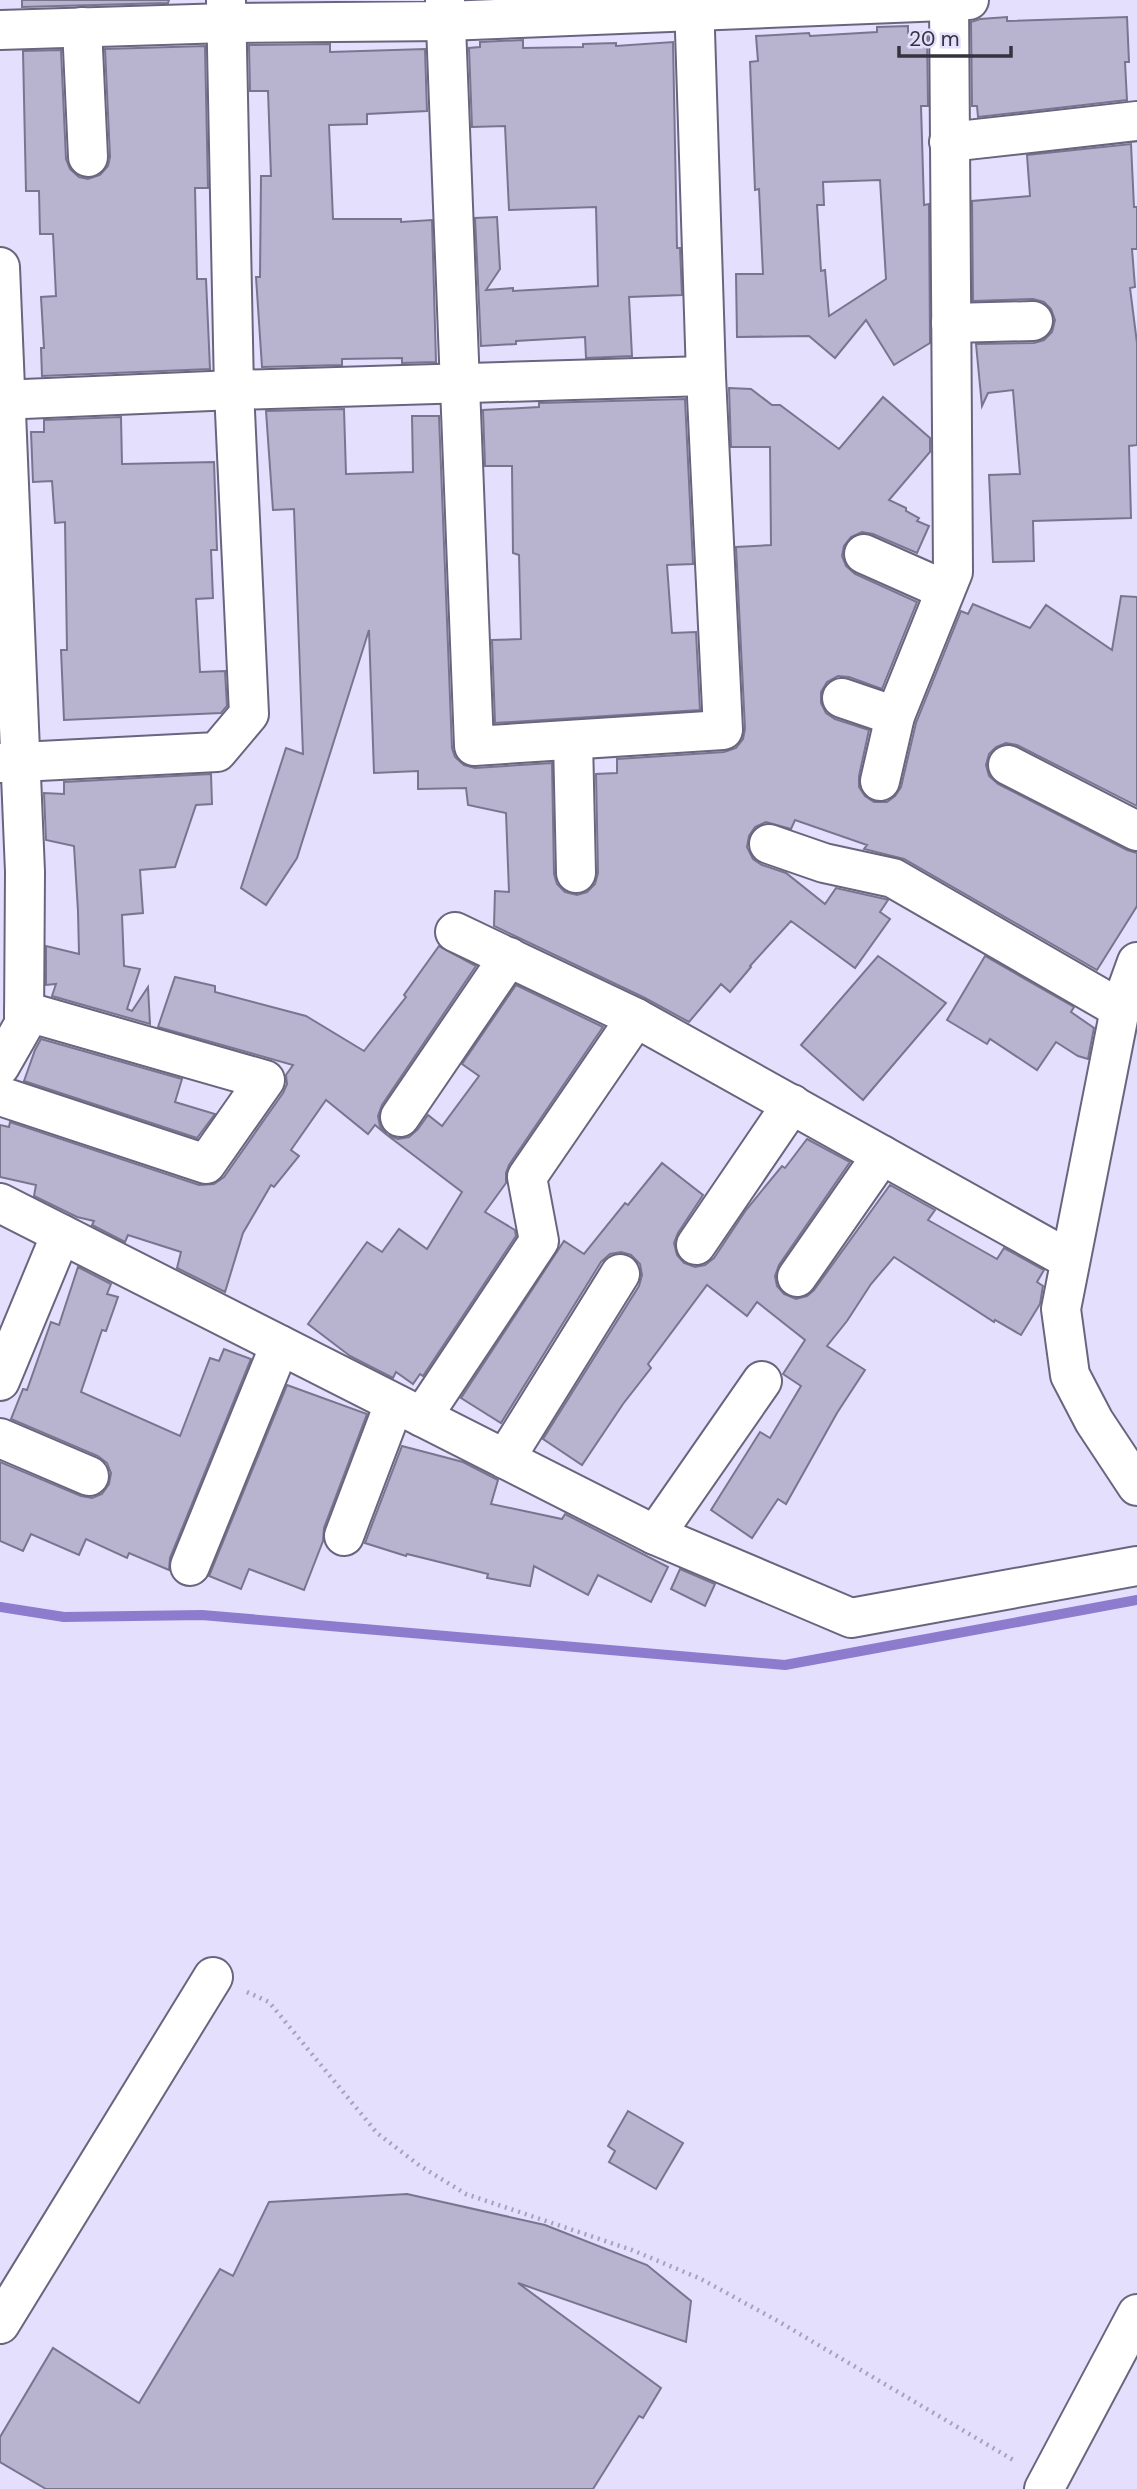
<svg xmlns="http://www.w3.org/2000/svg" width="1137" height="2489" viewBox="0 0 1137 2489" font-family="'DM Sans',sans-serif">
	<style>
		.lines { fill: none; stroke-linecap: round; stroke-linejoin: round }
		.stream { stroke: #8d7cce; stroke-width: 10 }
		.building { fill: #b8b4d0; stroke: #79758f; stroke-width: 2; fill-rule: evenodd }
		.street-casing { stroke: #69657e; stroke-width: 42 }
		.path { stroke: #a6a2b9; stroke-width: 4.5; stroke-dasharray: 2 5; stroke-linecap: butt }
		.street { stroke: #fff; stroke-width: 38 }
	</style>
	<rect width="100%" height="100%" fill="#e4dffd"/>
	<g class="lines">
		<path class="stream" d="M0,1607L64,1617L202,1615L785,1665L1137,1600"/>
	</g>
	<g class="building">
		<path d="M22,0H169L168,3L22,7Z"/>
		<path d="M1007,17V21L1127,17L1129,62H1125L1127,100L978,117L977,106H972L971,22L980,19Z"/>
		<path d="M908,26V33L927,32L928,106H921L924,205L929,204L930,343L894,365L866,320L835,358L809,336L737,337L736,274H763L759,189L755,190L750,62L758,61L756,36L809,33L810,36L877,32V27ZM880,180L886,279L829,316L825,270L821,271L817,205H824L823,182Z"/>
		<path d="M523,40V48L583,47V44L616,43V46L673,42L677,248H680L682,295L629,297L632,356L586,358L585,337L516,341V344L481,346L475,218L497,217L500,269L486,290L513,288V291L598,286L596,207L509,210L505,126L472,127L469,48L480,47V42Z"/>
		<path d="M330,44V52L425,49L427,111L367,114V124L329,125L333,219H401V222L432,220L436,362L402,363V358L342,359V365L262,367L256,277H260L261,176H271L268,91H250L249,45Z"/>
		<path d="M205,46L208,188H195L197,279H206L210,369L42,376L41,348H44L41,297L56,296L53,234H40L39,191H26L23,51L61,50L66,159L70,169L79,177L88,179L100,175L108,166L110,157L105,49Z"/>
		<path d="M1131,144L1134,207H1137V249H1132L1135,287L1130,288L1137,343V445L1129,446L1131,518L1033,521L1034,561L993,562L989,475L1020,474L1013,390L988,393L982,406L976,344L1034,343L1044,340L1052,332L1055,320L1051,309L1044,302L1033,299L973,301L972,201L1030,196L1027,155Z"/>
		<path d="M729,388L751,389L772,405H780L839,449L883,397L930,438V452L889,500L906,508V511L919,518L917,521L929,526L917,553L873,534L862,532L851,537L844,546L842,556L846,566L855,574L917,602L882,689L849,677L838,676L827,682L821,692V703L826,713L835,719L869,730L859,776V787L865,796L874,802H887L895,796L901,787L916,723L961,611L968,614L973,604L1030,628L1046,605L1112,650L1121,596L1137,597V806L1017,745L1006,743L996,747L989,754L986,765L989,776L998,784L1127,850L1137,853V906L1097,970L904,859L864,849L867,845L795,820L791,829L766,822L755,827L749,836L747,847L753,859L762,865L786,873L825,904L836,888L885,899L888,900L880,912L890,919L855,968L791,921L750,966L751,967L730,992L721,984L689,1022L645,998L494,926L495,891L509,892L506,813L468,805L466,788L418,789V771L374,773L369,630L297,858L266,905L241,888L286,748L303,754L294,509L273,510L266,411L344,409L346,474L413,472L412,416H439L452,748L455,757L464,765L475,768L552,763L554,874L557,884L565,892L577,895L587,892L595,884L598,873L596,774L617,773V759L724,752L736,748L743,739L745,729L736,547L771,545L770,447H731Z"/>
		<path d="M685,399L693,564L667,565L672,633L696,632L700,710L495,723L492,640L521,639L519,555L513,553L512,466H485L483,410L539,407V403Z"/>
		<path d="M121,417L122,464L214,462L217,550H211L213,598L196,599L200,672L225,671L227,706L221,713L64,720L61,650H67L65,522L55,523L52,481L33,482L31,432H44V420Z"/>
		<path d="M211,774L212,804L196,805L175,867L140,870L143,913L122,915L124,966L140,969L127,1009L132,1011L148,987L150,1024L52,996L56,984L46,985V946L79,954L78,911L74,846L46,840L44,793L64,794V782Z"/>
		<path d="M439,946L476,966L382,1105L378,1116L380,1126L387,1135L375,1125L368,1134L326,1100L291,1150L299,1156L274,1187L271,1185L243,1233L225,1292L177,1268L181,1252L128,1235L125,1242L92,1225L94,1221L77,1217L34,1196L36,1185L0,1177V1125L9,1127L10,1122L199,1185L214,1184L224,1177L283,1093L287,1084L286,1075L293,1065L158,1027L175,977L215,986V992L306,1016L364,1051L406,997L404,995Z"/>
		<path d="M878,956L946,1003L863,1100L801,1045Z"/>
		<path d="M985,956L1074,1007L1071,1012L1094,1028L1088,1059L1078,1056L1056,1042L1037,1070L990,1039L987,1044L947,1020Z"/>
		<path d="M516,985L603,1027L509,1165L506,1173V1183L485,1212L515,1230L516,1236L423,1376L420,1374L413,1384L396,1372L393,1378L350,1356L308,1324L367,1242L382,1252L399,1229L427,1249L462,1192L387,1135L398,1139L409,1137L418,1129L428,1115L442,1126L479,1076L462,1064Z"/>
		<path d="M41,1039L182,1079L175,1102L215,1114L197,1138L24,1081L35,1050Z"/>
		<path d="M807,1139L850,1162L779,1265L775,1276L777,1286L784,1294L796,1299L807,1296L814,1290L890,1185L935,1210L928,1220L997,1259L1004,1248L1044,1270L1037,1282L1043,1286L1040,1304L1021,1335L995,1320L994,1322L894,1257L871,1284L847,1321L827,1346L865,1370L837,1413L786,1504L778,1499L752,1538L711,1510L760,1432L770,1438L801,1386L783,1374L805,1340L757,1302L747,1316L707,1285L648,1364L651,1368L623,1404L582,1465L543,1439L639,1286L642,1275L640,1264L631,1255L621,1252L610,1254L601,1262L501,1423L461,1398L564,1241L584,1254L625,1203L628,1205L662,1163L703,1195L678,1233L674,1243L677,1255L684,1263L695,1267L705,1265L714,1258L746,1210L782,1166L785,1168Z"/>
		<path d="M78,1267L111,1284L107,1294L118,1297L106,1331L102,1330L81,1392L180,1436L210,1358L219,1361L224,1349L251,1359L170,1558L169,1570L129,1553L127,1558L86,1539L79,1555L31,1534L23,1551L0,1541V1462L81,1496L92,1498L102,1494L109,1484L111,1473L107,1463L98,1456L11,1419L23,1389L27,1390L51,1322L59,1325Z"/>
		<path d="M287,1385L367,1414L324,1528L323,1541L304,1590L249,1569L241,1589L209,1576Z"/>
		<path d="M402,1446L463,1462L498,1480L491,1504L562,1519L565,1514L668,1567L651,1602L598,1575L588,1595L534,1566L530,1586L487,1578L488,1574L407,1554L406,1556L365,1543Z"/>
		<path d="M680,1569L715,1584L705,1606L671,1589Z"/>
		<path d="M628,2111L683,2143L656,2189L609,2162L615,2151L608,2146Z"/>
		<path d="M407,2194L545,2225L647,2265L691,2301L686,2342L518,2283L661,2388L643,2418L639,2416L593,2489H46L0,2462V2437L53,2348L139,2403L220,2269L233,2276L269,2202Z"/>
	</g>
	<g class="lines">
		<defs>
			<g id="street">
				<path d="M445,0L474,746L723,730L706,376L694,0"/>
				<path d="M82,27L88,157"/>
				<path d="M0,30L227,23L446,21L969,0"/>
				<path d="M949,142L1137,121"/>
				<path d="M0,267L25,872L24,1024L0,1066"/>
				<path d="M951,323L1033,321"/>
				<path d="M0,400L234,390L706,376"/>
				<path d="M864,554L945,590"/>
				<path d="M842,698L895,716"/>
				<path d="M573,740L576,873"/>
				<path d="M0,763L217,752L249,714L234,390L226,0"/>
				<path d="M1008,765L1137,831"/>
				<path d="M880,781L895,716L953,572L949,0"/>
				<path d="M769,844L824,863L893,878L1120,1009"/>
				<path d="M455,932L636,1018L1070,1260"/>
				<path d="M1137,962L1120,1009L1061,1309L1070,1375L1094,1421L1137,1486"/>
				<path d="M0,1096L206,1164L265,1080L24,1011"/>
				<path d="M400,1117L509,957"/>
				<path d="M0,1203L655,1535L851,1618L1137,1566"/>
				<path d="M696,1245L792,1104"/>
				<path d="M797,1277L882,1155"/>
				<path d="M0,1381L61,1234"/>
				<path d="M422,1417L539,1241L527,1177L636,1018"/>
				<path d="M0,1438L89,1476"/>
				<path d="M505,1459L620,1274"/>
				<path d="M655,1535L762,1381"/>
				<path d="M344,1536L394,1404"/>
				<path d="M190,1566L280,1345"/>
				<path d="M0,2324L213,1977"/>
				<path d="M1044,2489L1137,2314"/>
			</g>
		</defs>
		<use href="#street" class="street-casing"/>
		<path class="path" d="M247,1992L269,2002L377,2133L420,2166L466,2194L632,2250L701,2279L776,2320L1015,2461"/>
		<use href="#street" class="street"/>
	</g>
	<path d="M899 46v10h112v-10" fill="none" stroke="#35333e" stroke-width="3.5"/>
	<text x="909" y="46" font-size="21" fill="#35333e" stroke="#e4dffd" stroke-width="5" paint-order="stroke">20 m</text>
</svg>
